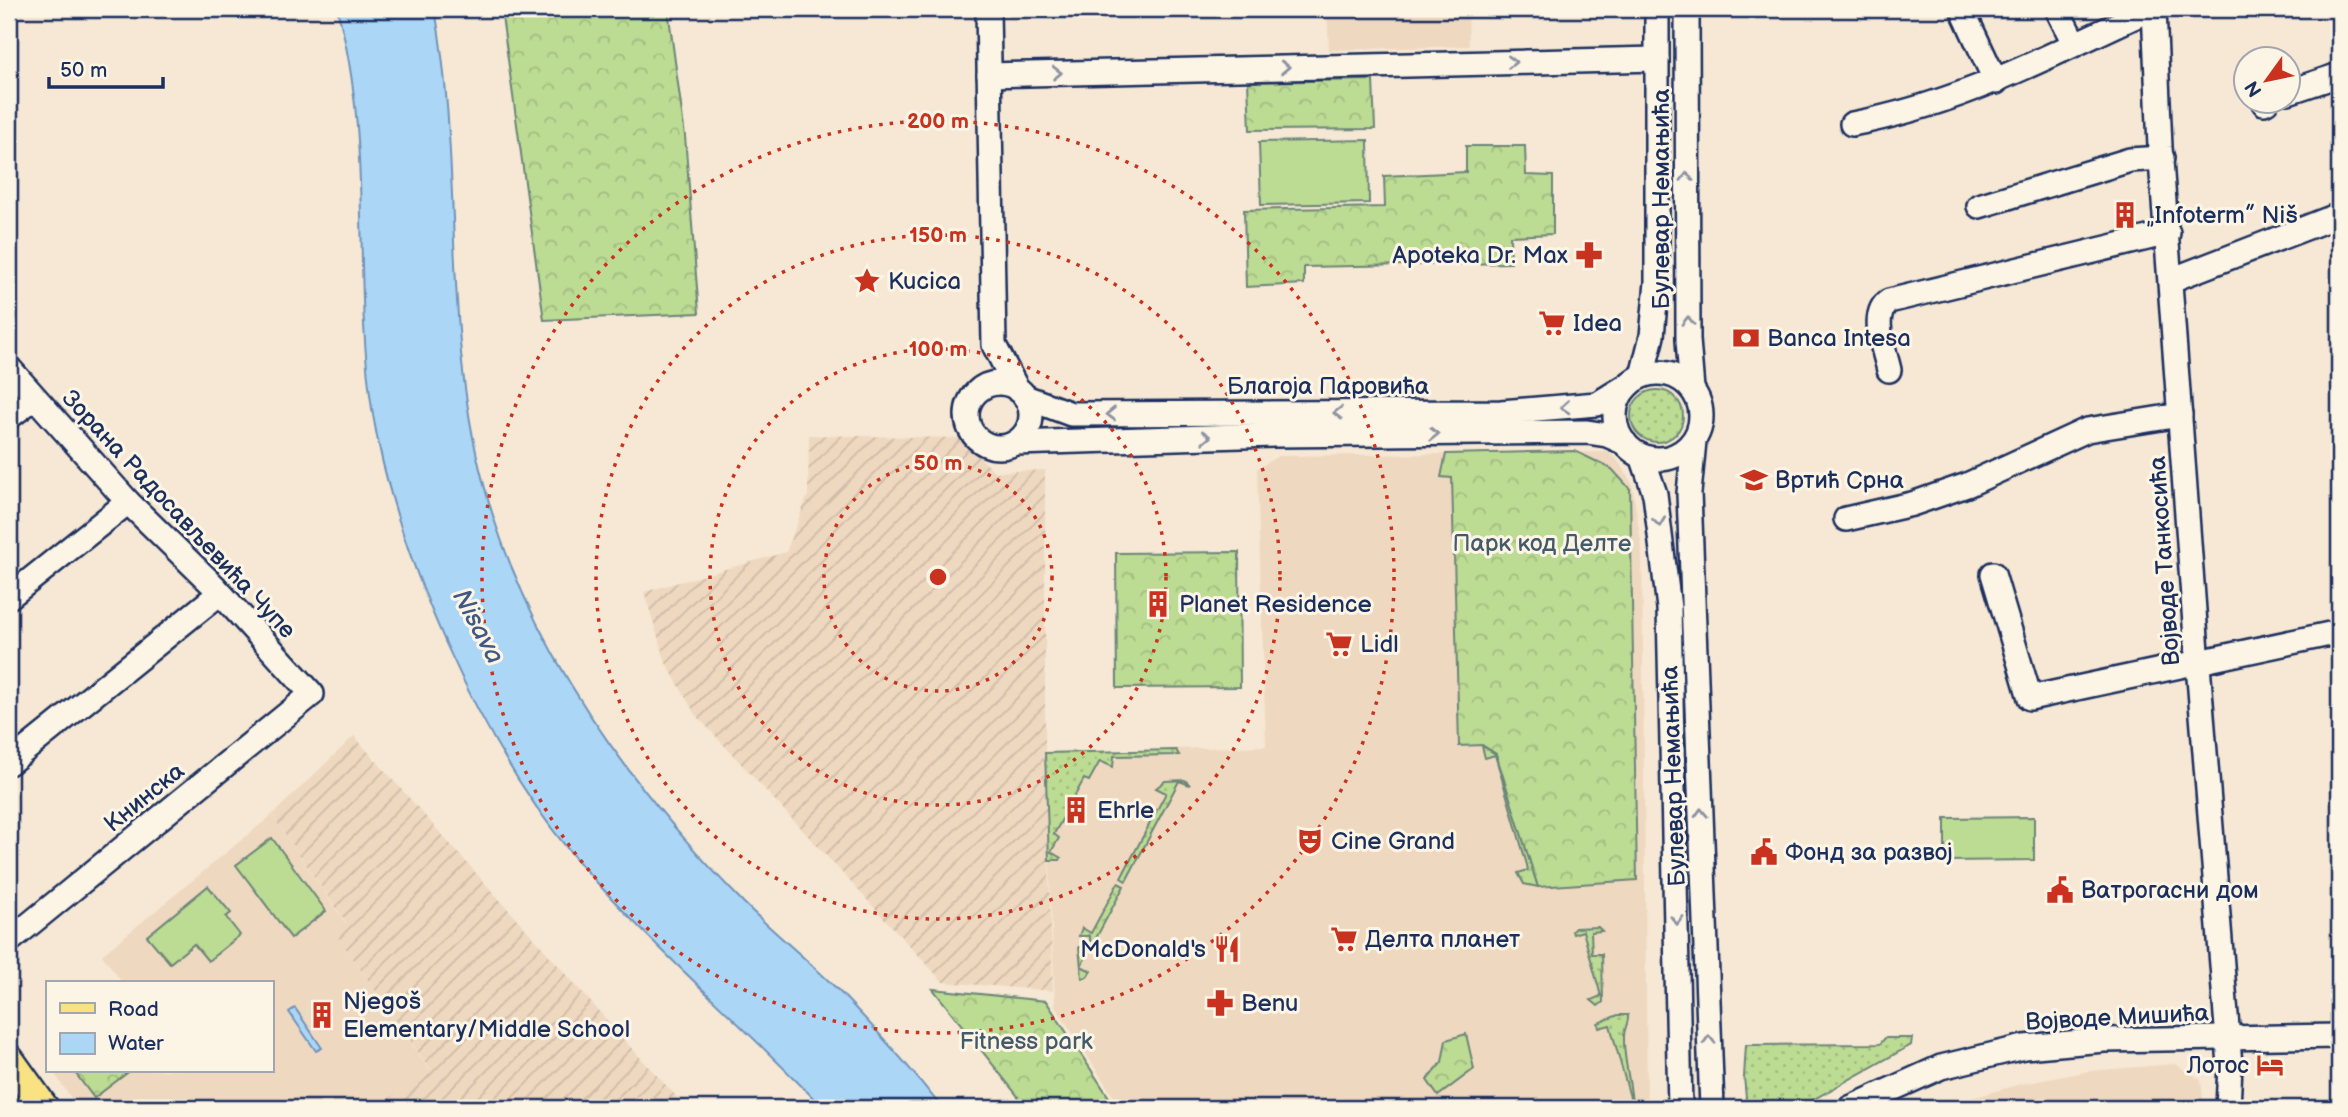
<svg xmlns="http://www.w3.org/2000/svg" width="2348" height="1117" viewBox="0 0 2348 1117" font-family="'Balsamiq Sans',sans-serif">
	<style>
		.built { fill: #efd8c0 }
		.industrial { fill: url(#industrial-furrows) }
		.grass { fill: url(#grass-dots); stroke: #6c8578; stroke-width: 2 }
		.forest { fill: url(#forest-crowns); stroke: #6c8578; stroke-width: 2 }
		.garden { fill: #bcdb93; stroke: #6c8578; stroke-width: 2 }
		.water { fill: #abd6f6; stroke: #7193b9; stroke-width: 2 }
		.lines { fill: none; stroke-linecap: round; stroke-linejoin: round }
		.minor-casing { stroke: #1b2f5e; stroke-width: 28 }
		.major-casing { stroke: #1b2f5e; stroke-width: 33 }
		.minor { stroke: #fcf5e5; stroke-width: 23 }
		.major { stroke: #f8e281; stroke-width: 28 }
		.oneway { stroke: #8c92a2 }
		.ring { fill: none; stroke: #c8321e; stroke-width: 3.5; stroke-dasharray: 3.5 7 }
		.labels { text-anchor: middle; stroke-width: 6; stroke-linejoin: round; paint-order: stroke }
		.street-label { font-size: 24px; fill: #1b2f5e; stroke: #fcf5e5 }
		.poi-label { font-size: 24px; fill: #1b2f5e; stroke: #fcf5e5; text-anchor: start }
		.park-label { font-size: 24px; fill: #435a6b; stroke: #fcf5e5 }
		.water-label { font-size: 26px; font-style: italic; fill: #3f5984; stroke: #fcf5e5 }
		.centre { fill: #c8321e; stroke: #fcf5e5; stroke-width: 3.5 }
		.ring-label { font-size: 21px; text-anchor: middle; font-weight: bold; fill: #c8321e; stroke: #fcf5e5; stroke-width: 6; stroke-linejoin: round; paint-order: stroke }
	</style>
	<defs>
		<pattern id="industrial-furrows" width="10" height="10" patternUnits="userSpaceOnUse" patternTransform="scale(1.75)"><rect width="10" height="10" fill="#efd8c0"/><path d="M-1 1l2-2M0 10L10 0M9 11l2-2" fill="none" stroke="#ccbaa7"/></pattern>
		<pattern id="grass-dots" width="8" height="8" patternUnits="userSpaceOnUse" patternTransform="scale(1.75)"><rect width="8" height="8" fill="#bcdb93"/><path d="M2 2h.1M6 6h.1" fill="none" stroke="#a1bc81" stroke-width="1.8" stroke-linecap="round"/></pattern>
		<pattern id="forest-crowns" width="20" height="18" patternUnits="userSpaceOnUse" patternTransform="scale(1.75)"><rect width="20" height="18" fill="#bcdb93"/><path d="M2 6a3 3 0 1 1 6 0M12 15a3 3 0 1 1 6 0" fill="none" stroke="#a1bc81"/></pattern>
	</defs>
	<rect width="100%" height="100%" fill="#f6e8d4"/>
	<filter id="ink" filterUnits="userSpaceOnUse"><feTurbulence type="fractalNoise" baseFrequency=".0143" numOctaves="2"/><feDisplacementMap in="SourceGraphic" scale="14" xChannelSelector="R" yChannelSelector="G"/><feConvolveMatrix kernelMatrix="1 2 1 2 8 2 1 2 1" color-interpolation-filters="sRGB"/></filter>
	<g filter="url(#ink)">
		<g class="built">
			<path d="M1327,9H1468L1469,46L1329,50Z"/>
			<path d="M1608,452L1618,461L1632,483L1642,549L1647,1108H1121L1055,1006L1045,753L1266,746L1257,469L1278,456Z"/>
			<path d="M272,815L346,924L335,932L430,1071L375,1108H78L52,1070H271V982H122L102,955Z"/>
			<path d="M2175,1064L2201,1080L2204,1108H1937L2017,1085L2090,1071Z"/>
		</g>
		<g class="industrial">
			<path d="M809,435L960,438L995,472L1045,470V753L1053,991L943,982L695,714L666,663L644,592L786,552L808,495Z"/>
			<path d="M354,736L636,1053L687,1108H375L430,1070L334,931L346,923L272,815Z"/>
		</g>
		<g class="grass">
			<circle cx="1657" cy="416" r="26"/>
			<path d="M1482,746L1496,754L1538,887L1524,884L1518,873L1528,870L1527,865L1495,755L1485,758Z"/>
			<path d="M1176,750L1179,755L1114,756L1113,767L1100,761L1089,781L1084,779L1054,834L1059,838L1051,852L1061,858L1060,860H1049L1045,753Z"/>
			<path d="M1165,781L1185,780L1190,785L1179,781L1126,881L1121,878L1166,793L1156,788Z"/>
			<path d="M1118,883L1124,886L1081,966L1091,971L1087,977L1082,978L1079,947H1090V936H1079L1082,928L1091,933Z"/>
			<path d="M1598,927L1602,931L1591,932L1592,954H1602L1603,1002L1598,1006L1591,1000L1601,996L1583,931L1573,934L1572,931L1575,928Z"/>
			<path d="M1618,1015H1628C1629,1023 1624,1028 1624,1036C1623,1062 1632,1083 1632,1108L1620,1107L1631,1101L1610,1025L1599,1028L1598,1023Z"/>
			<path d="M1885,1038H1912L1911,1045L1798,1108H1747L1744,1077L1746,1045L1880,1044Z"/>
		</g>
		<g class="forest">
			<path d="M501,9H668L685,136L699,313L544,320Z"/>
			<path d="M1373,80L1375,129L1250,130L1248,82Z"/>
			<path d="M1466,146H1525L1526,175L1553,176V234L1510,236L1511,263L1304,267V284L1246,287L1244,210L1385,207L1384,176L1466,172Z"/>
			<path d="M1575,451L1612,469L1630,489L1637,880L1538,887L1496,754L1482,745L1459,746L1452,478L1441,477L1446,454Z"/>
			<path d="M1239,552L1240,687L1117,688L1116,553Z"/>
			<path d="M933,989L1046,1001L1116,1108H1027Z"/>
			<path d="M1466,1034L1474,1069L1438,1096L1427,1080L1442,1062L1446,1040Z"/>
			<path d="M73,1070H131L94,1098Z"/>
		</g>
		<g class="garden">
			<path d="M1368,140L1369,203L1261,205L1259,142Z"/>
			<path d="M2034,817V860L1945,861V818Z"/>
			<path d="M272,838L326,911L291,938L236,865Z"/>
			<path d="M208,886L231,913L226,917L240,935L208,961L194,944L170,963L147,936Z"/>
		</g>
		<g class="water">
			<path d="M337,9H435C463,165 442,327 483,481C525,643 629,786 744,903C774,933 807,959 837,989C874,1027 910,1067 942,1108H823C741,1022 648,944 571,853C479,741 395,552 372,409C352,277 374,139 337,9Z"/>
			<path d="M295,1008L322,1048L316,1051L289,1012Z"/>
		</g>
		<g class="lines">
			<defs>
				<g id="minor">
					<path d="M988,9L994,345L1017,389"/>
					<path d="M1687,9L1688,340L1692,389"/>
					<path d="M1962,9L1996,82"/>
					<path d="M2057,9L2074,43"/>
					<path d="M2154,9L2160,147L2198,665L2230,1065L2228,1108"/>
					<path d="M989,75L1657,59"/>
					<path d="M2288,92L2339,75"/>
					<path d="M2264,103L2266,102"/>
					<path d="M1852,124C1964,103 2049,55 2151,9"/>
					<path d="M1979,206L2130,160L2162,158"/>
					<path d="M2171,280L2339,215"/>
					<path d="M9,368L128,502L214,586L312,694L9,941"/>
					<path d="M1889,370C1885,351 1869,314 1889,301L2168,233"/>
					<circle cx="1658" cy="416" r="43"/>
					<path d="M1642,376L1652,336L1657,282V9"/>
					<circle cx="999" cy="415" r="32"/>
					<path d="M1025,397L1071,414L1501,412L1597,404L1628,385"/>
					<path d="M9,417L34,398"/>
					<path d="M1694,441L1689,493L1712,1108"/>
					<path d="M1015,443L1274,435L1587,432L1607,435L1625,443"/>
					<path d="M1642,456L1655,494L1669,608L1680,1108"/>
					<path d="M1846,519L1912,504L1967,485L2087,430L2180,415"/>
					<path d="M1993,574L2030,698L2339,632"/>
					<path d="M9,597L128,502"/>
					<path d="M9,763L220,593"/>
					<path d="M1850,1108L1941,1067L2024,1047L2104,1040L2339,1036"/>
				</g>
				<path id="major" d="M9,1059L44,1108"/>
			</defs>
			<use href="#minor" class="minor-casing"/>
			<use href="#major" class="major-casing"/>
			<use href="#minor" class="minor"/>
			<use href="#major" class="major"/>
		</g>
		<defs><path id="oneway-chevron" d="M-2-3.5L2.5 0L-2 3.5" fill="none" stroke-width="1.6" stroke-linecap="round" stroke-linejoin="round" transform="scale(1.75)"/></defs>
		<g class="oneway">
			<use href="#oneway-chevron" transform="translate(1512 62) rotate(-1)"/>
			<use href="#oneway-chevron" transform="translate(1285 67) rotate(-2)"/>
			<use href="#oneway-chevron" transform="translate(1057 73) rotate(-1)"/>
			<use href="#oneway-chevron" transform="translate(1687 177) rotate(-90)"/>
			<use href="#oneway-chevron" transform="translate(1688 321) rotate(-90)"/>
			<use href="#oneway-chevron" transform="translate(1565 407) rotate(176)"/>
			<use href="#oneway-chevron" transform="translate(1338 413) rotate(180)"/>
			<use href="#oneway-chevron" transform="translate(1111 414) rotate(179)"/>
			<use href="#oneway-chevron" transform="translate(1434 434)"/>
			<use href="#oneway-chevron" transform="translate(1206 437) rotate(-2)"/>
			<use href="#oneway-chevron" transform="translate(1659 522) rotate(83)"/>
			<use href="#oneway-chevron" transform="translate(1701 813) rotate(-92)"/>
			<use href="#oneway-chevron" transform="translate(1677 920) rotate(89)"/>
			<use href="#oneway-chevron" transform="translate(1709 1040) rotate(-92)"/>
		</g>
	</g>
	<g class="ring">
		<circle cx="938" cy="577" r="114"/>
		<circle cx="938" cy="577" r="228"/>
		<circle cx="938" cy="577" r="342"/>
		<circle cx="938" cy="577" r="456"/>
	</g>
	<defs>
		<symbol id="building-bare" viewBox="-9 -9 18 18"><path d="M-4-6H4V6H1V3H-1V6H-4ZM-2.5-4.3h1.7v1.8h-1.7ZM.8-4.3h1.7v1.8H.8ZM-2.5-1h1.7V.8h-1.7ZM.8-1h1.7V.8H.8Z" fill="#c8321e" stroke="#fcf5e5" stroke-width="2.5" paint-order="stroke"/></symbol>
		<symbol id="pharmacy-bare" viewBox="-9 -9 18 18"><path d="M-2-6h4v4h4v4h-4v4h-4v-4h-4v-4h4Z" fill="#c8321e" stroke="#fcf5e5" stroke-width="2.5" paint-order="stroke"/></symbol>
		<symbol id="sight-bare" viewBox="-9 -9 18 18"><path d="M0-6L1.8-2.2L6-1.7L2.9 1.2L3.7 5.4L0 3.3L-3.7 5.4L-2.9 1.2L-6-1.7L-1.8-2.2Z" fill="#c8321e" stroke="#fcf5e5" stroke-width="2.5" paint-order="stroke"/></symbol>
		<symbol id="supermarket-bare" viewBox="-9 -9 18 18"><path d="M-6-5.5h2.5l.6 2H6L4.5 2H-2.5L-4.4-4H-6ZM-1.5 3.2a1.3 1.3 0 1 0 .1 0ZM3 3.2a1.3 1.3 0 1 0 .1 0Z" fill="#c8321e" stroke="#fcf5e5" stroke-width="2.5" paint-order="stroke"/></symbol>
		<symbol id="bank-bare" viewBox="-9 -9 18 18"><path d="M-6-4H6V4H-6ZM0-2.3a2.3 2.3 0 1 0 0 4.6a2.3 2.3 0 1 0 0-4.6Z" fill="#c8321e" stroke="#fcf5e5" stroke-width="2.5" paint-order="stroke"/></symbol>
		<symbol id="school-bare" viewBox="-9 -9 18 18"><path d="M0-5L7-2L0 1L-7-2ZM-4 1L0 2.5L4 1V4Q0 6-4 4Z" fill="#c8321e" stroke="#fcf5e5" stroke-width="2.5" paint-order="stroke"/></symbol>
		<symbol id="theatre-bare" viewBox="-9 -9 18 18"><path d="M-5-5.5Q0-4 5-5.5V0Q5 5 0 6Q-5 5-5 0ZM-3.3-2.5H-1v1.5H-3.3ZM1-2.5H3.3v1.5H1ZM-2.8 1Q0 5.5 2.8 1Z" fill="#c8321e" stroke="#fcf5e5" stroke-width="2.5" paint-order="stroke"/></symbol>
		<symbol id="civic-bare" viewBox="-9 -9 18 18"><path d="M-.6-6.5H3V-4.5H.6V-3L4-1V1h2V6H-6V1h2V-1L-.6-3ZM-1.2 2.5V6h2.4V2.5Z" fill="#c8321e" stroke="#fcf5e5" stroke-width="2.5" paint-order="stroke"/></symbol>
		<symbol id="restaurant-bare" viewBox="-9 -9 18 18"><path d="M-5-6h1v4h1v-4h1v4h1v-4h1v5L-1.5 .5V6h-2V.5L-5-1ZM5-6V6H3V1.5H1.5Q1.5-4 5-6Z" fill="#c8321e" stroke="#fcf5e5" stroke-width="2.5" paint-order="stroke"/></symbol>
		<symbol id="hotel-bare" viewBox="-9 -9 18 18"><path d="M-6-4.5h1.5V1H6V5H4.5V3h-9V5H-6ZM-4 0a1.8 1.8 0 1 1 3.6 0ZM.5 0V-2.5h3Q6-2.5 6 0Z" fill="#c8321e" stroke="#fcf5e5" stroke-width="2.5" paint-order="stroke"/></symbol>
	</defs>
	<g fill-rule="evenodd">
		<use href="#building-bare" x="2106" y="196" width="38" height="38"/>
		<use href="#pharmacy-bare" x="1570" y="236" width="38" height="38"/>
		<use href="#sight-bare" x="848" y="262" width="38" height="38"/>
		<use href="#supermarket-bare" x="1533" y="304" width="38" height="38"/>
		<use href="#bank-bare" x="1727" y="319" width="38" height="38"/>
		<use href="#school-bare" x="1735" y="461" width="38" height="38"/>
		<use href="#building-bare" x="1139" y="585" width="38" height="38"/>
		<use href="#supermarket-bare" x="1320" y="625" width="38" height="38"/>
		<use href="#building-bare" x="1057" y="791" width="38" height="38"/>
		<use href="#theatre-bare" x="1291" y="822" width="38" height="38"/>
		<use href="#civic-bare" x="1745" y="833" width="38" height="38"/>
		<use href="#civic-bare" x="2041" y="871" width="38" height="38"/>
		<use href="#supermarket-bare" x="1325" y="920" width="38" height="38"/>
		<use href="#restaurant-bare" x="1208" y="930" width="38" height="38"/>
		<use href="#pharmacy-bare" x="1201" y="984" width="38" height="38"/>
		<use href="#building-bare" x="303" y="996" width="38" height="38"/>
		<use href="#hotel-bare" x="2251" y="1046" width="38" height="38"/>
	</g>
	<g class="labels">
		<g class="street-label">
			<text transform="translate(1661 199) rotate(-90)" y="8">Булевар Немањића</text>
			<text x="1328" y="394">Благоја Паровића</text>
			<text transform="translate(179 514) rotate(47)" y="8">Зорана Радосављевића Чупе</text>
			<text transform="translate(2164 561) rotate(-94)" y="8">Војводе Танкосића</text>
			<text transform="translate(1673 776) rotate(-92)" y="8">Булевар Немањића</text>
			<text transform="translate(144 797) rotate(-39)" y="8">Книнска</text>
			<text transform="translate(2117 1017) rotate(-3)" y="8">Војводе Мишића</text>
		</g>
		<g class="poi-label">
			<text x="2146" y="223">„Infoterm” Niš</text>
			<text x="1568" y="263" text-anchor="end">Apoteka Dr. Max</text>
			<text x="888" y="289">Kucica</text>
			<text x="1573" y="331">Idea</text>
			<text x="1767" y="346">Banca Intesa</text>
			<text x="1775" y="488">Вртић Срна</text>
			<text x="1179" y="612">Planet Residence</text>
			<text x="1360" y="652">Lidl</text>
			<text x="1097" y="818">Ehrle</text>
			<text x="1331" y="849">Cine Grand</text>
			<text x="1785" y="860">Фонд за развој</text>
			<text x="2081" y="898">Ватрогасни дом</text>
			<text x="1365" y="947">Делта планет</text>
			<text x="1206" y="957" text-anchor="end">McDonald's</text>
			<text x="343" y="1009">Njegoš<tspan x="343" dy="28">Elementary/Middle School</tspan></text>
			<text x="1241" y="1011">Benu</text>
			<text x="2249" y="1073" text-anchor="end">Лотос</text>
		</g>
		<g class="park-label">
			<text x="1542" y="551">Парк код Делте</text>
			<text x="1026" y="1049">Fitness park</text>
		</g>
		<g class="water-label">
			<text transform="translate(479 626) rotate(62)" y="9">Nisava</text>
		</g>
	</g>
	<circle cx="938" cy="577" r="10" class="centre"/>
	<g class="ring-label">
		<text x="938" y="128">200 m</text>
		<text x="938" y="242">150 m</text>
		<text x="938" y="356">100 m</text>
		<text x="938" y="470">50 m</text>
	</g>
	<rect width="2348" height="1117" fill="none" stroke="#fcf5e5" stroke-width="35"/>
	<rect x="18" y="18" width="2313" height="1082" fill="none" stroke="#1b2f5e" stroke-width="2.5" filter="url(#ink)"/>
	<rect x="46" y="981" width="228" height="91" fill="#fcf5e5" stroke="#a2a6af" stroke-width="2"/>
	<rect x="60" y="1003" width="35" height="10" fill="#f8e281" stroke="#a2a6af" stroke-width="2"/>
	<text x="108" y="1016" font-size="21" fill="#1b2f5e">Road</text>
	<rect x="60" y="1033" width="35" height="21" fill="#abd6f6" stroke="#a2a6af" stroke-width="2"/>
	<text x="108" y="1050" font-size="21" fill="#1b2f5e">Water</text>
	<g transform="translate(2267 80) rotate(237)"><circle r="33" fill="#fcf5e5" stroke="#a2a6af" stroke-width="2"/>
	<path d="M0-5L12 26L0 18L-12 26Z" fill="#c8321e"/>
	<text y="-10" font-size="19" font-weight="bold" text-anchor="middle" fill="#1b2f5e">N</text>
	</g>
	<path d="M49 77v10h114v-10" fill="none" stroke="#1b2f5e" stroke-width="3.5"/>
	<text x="60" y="77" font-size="21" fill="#1b2f5e" stroke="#fcf5e5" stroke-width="5" paint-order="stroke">50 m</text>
</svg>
